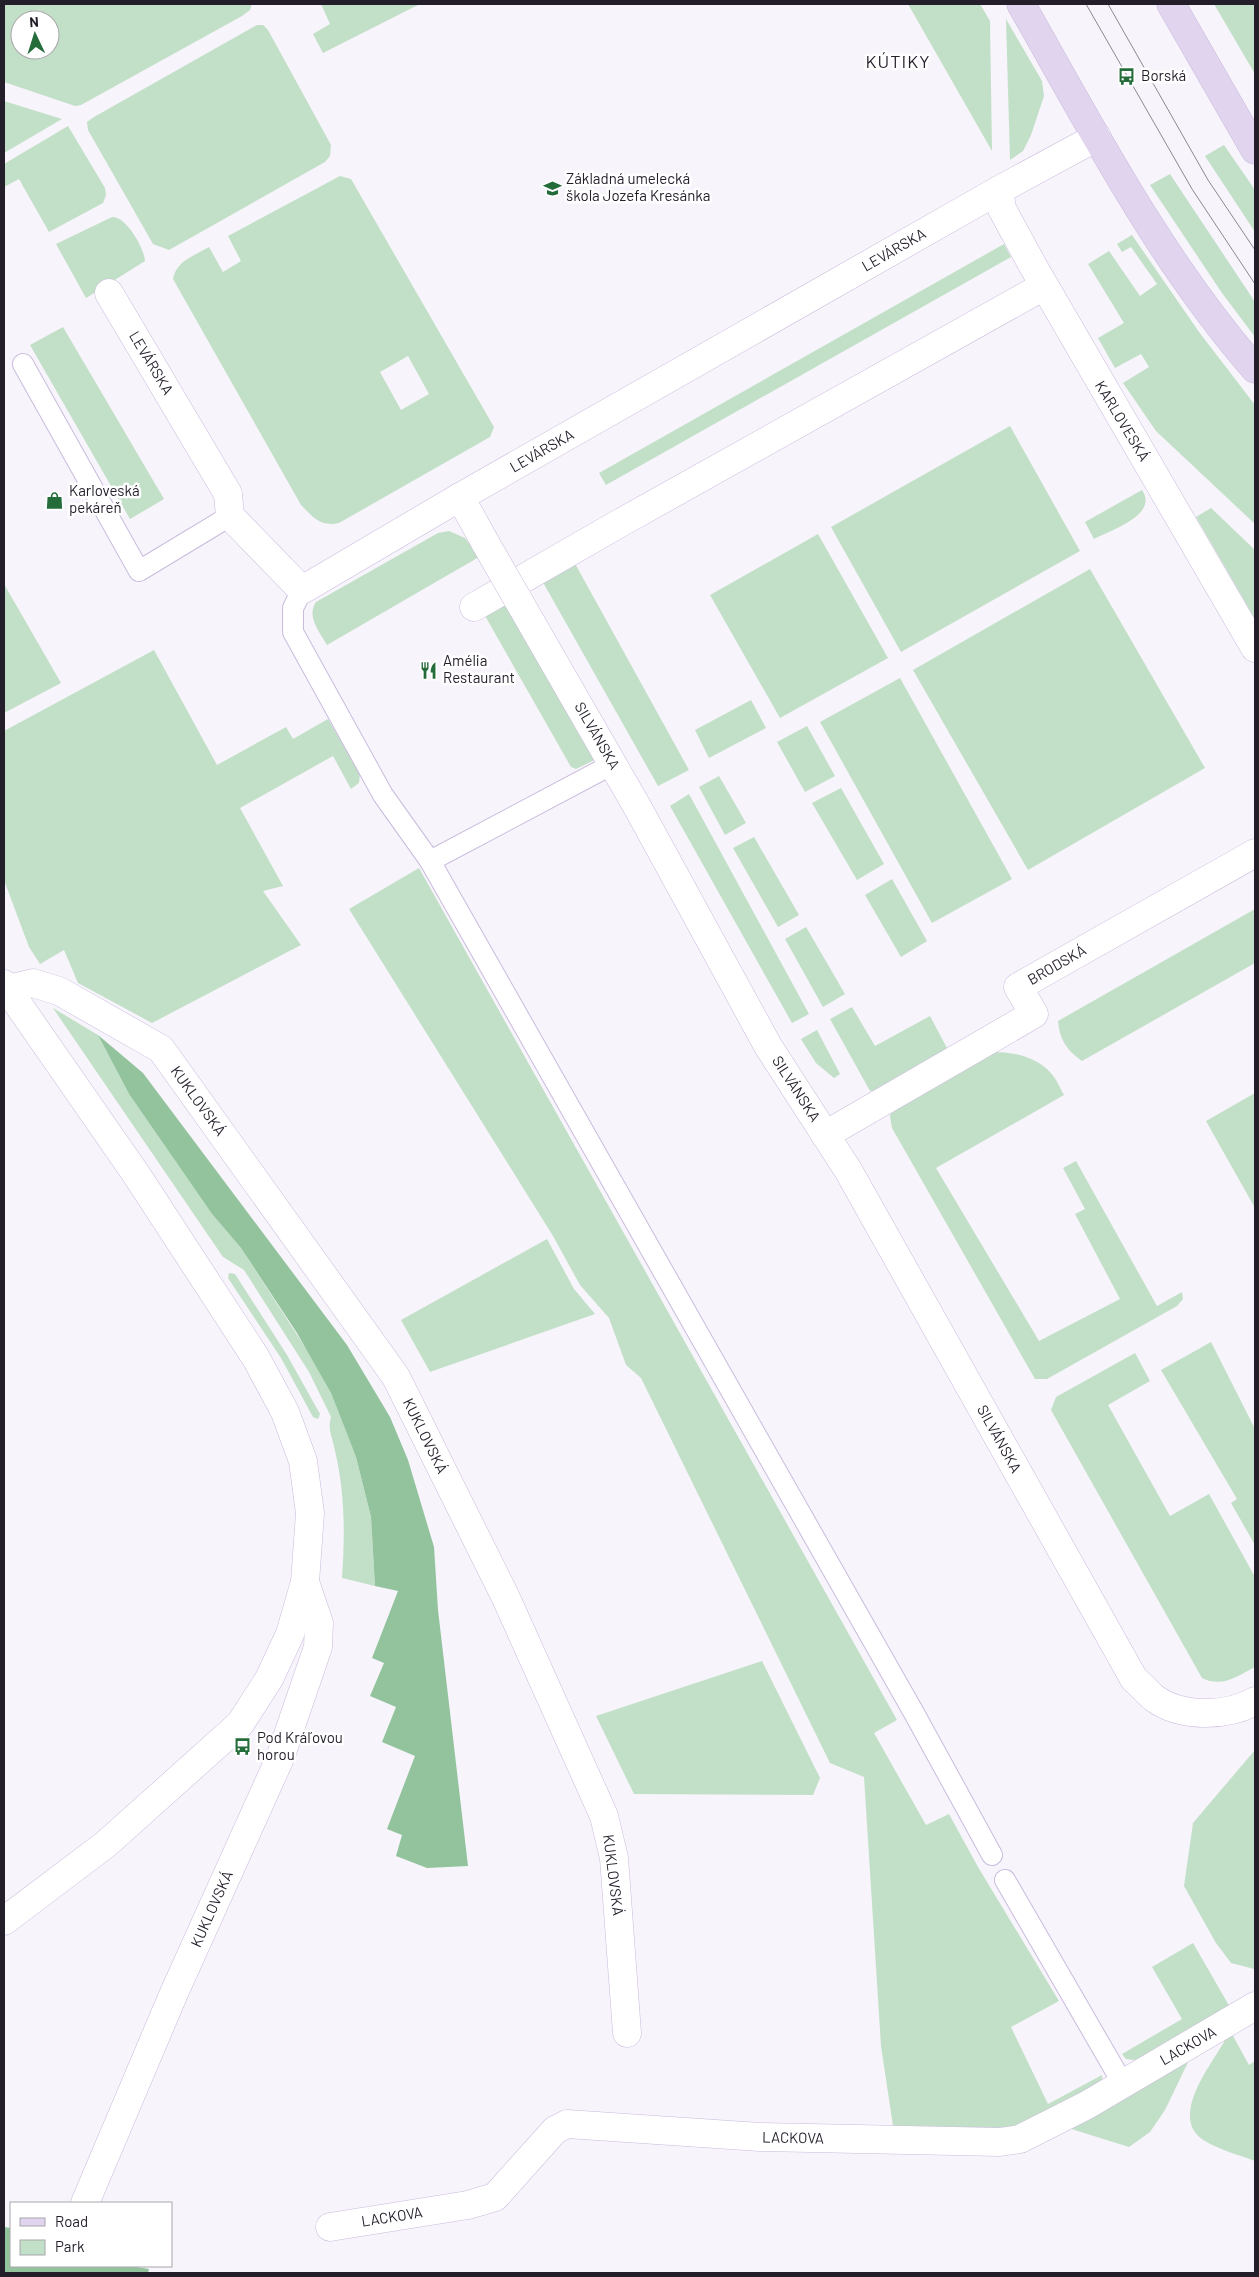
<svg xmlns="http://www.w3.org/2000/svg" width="1259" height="2277" viewBox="0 0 1259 2277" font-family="Barlow,sans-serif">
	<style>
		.green { fill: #c2e0c7; fill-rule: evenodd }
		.forest { fill: #92c39c }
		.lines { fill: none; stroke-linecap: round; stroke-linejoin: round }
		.lane-casing { stroke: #cabbdd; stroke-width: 22 }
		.street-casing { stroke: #cabbdd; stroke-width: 29 }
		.secondary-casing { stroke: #cabbdd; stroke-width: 29 }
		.lane { stroke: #fff; stroke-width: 20 }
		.street { stroke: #fff; stroke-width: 28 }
		.secondary { stroke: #e1d4ee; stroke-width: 28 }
		.tram { stroke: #8d8892; stroke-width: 1 }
		.street-bridge-casing { stroke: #cabbdd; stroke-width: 29; stroke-linecap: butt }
		.street-bridge { stroke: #fff; stroke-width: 28 }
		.labels { text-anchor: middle; stroke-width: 5; stroke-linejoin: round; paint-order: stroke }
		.poi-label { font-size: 15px; fill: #241e2b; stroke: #fff; text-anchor: start }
		.street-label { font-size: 15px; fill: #241e2b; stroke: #fff }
		.quarter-label { font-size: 18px; letter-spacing: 1px; fill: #241e2b; stroke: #fff }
	</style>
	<rect width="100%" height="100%" fill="#f7f4fb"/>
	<g class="green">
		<path d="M4,4H252L250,10L242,16L81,105L75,106L4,82ZM20,20H50V50H20Z"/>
		<path d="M321,4H420L323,53L313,34L330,24Z"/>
		<path d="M908,4H980L990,21L992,151Z"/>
		<path d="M1214,4H1255V74Z"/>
		<path d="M1006,19L1042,81L1044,96L1031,135L1023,151L1010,160Z"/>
		<path d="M257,25H263L268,30L331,145L330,156L325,162L169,250L153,244L88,130L87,122L94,117Z"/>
		<path d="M4,101L62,119L4,153Z"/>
		<path d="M68,126L105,188L106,195L103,203L49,232L19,179L4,187V164Z"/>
		<path d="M1224,145L1255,190V232L1205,156Z"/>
		<path d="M1170,174L1255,302V337L1222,293L1150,185Z"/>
		<path d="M340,176L351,179L494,427L490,437L339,523C320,527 313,517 301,505L173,279C176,261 194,256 209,247L223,272L241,261L228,236ZM408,356L429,394L401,410L380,372Z"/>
		<path d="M112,217C126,216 144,248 145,261L86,298L56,244Z"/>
		<path d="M1132,235L1199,332L1255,405V524L1156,431L1123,383L1149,367L1141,354L1115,368L1098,338L1124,323L1088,264L1109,251L1140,296L1157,284L1131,247L1122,252L1117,244Z"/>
		<path d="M1004,244L1011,257L606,485L599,473Z"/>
		<path d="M63,327L164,499L130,519L30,345Z"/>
		<path d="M1010,426L1080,551L901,652L831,527Z"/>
		<path d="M1142,490C1159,515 1111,530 1094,539L1085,522Z"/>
		<path d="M1211,508L1255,550V619L1196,517Z"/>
		<path d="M449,531L465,538L479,557L327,645C320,632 306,617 316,602L438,533Z"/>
		<path d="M818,534L888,658L780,718L710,595Z"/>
		<path d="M573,560L689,770L658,786L540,577Z"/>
		<path d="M1090,569L1205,768L1028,870L913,670Z"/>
		<path d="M4,584L61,683L4,713Z"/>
		<path d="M505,600L599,758L576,769L571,767L484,614Z"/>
		<path d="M154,650L217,765L286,727L293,739L328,719L360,774L359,783L351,789L333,756L240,808L283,886L263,891L301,945L152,1023L78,983L64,950L40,964L29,947L4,880V731Z"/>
		<path d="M900,678L1012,879L932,923L820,722Z"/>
		<path d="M751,700L766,728L709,758L695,730Z"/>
		<path d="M807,726L835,776L805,792L777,742Z"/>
		<path d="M719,776L746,823L725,835L699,787Z"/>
		<path d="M841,788L884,864L857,880L812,803Z"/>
		<path d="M689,794L809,1014L792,1023L670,806Z"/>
		<path d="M754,837L799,915L778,927L733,848Z"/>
		<path d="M419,868L897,1720L874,1733L926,1825L949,1814L978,1867L1059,2001L1011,2027L1048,2104L1102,2075L1103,2084L1014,2126L996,2128L893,2126L881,2046L864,1777L830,1763L641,1378L626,1365L609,1318L580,1285L553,1236L349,909Z"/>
		<path d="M892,879L927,941L901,957L865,895Z"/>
		<path d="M1255,909V963L1082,1061C1067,1050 1060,1041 1058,1021Z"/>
		<path d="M806,927L845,994L823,1007L785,939Z"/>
		<path d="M852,1007L875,1046L930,1016L948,1050L878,1090L870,1091L830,1019Z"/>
		<path d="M53,1008L98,1035L129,1094L212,1214L241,1248L316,1364L331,1393L356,1457L371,1517L375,1586L342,1578C345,1535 345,1493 335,1451C333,1438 327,1430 331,1417L309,1372L244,1270L223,1257Z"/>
		<path d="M817,1030L840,1074L834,1078L816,1063L801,1039Z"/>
		<path d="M992,1052C1013,1052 1035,1056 1050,1072C1056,1078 1060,1088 1064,1095L936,1168L1039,1341L1120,1299L1075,1214L1085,1209L1063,1168L1076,1161L1157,1306L1182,1292L1183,1299L1177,1306L1047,1379H1035L892,1128L890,1116L893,1106Z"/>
		<path d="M1255,1093V1208L1206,1121Z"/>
		<path d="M547,1239L574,1289L595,1314L430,1372L401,1320Z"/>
		<path d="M229,1273L235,1274L287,1355L320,1414L318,1419L313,1417L281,1358L228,1278Z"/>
		<path d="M1211,1342L1255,1429V1545L1231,1503L1237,1499L1161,1370Z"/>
		<path d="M1135,1353L1150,1381L1108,1405L1170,1516L1209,1494L1255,1577V1667C1238,1676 1222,1688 1202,1678L1051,1410L1056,1397Z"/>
		<path d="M762,1661L820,1778L813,1795L634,1794L596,1716Z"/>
		<path d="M1255,1750V1969H1254L1231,1963L1216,1943L1184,1886L1193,1823Z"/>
		<path d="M1193,1943L1231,2009L1141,2061L1126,2059L1122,2054L1182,2019L1152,1967Z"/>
		<path d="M1232,2034L1249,2065L1255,2061V2161C1239,2155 1220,2150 1205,2141C1167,2118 1212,2064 1227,2037Z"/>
		<path d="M1191,2056L1165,2110L1150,2132L1129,2147L1068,2128Z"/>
	</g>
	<g class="forest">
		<path d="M98,1035L143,1073L347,1345L390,1417L408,1460L434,1547L438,1610L468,1866L427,1868L396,1856L402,1835L387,1829L415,1756L382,1742L396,1707L370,1696L384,1663L372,1658L398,1591L375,1586L371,1517L356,1457L331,1393L297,1333L241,1248L212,1214L129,1094Z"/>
		<path d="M4,2227L11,2228V2266H130L149,2269L148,2273H4Z"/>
	</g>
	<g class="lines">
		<defs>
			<g id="lane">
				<path d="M23,364L139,571L230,516"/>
				<path d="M302,590L293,608V632L383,795L430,861"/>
				<path d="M613,764L430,861L914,1713L992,1855"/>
				<path d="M1005,1880L1123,2084"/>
			</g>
			<g id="street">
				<path d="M999,190L1002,209L1033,266L1255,648"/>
				<path d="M109,293L228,494L230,516L302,590L460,497L999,190L1097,137"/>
				<path d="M460,497L486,544"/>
				<path d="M517,598L639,810L768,1046L848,1170L1134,1679C1141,1685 1147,1692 1154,1698C1181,1718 1227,1717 1255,1701"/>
				<path d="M474,607L620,523L1044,286"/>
				<path d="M4,984L136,1174L256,1358L285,1412L303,1461L310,1513L305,1582L290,1634L269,1679L240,1724L106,1844L4,1921"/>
				<path d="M8,989L33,983L59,991L161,1049L396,1377L506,1598L604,1816L614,1858L627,2033"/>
				<path d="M825,1135L1034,1014L1018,987L1255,853"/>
				<path d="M85,2203L174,1993L280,1758L318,1647L319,1623L305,1582"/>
				<path d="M330,2227L468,2205L495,2197L555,2130L567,2124L760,2137L1000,2142L1020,2139L1087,2105L1255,2006"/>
			</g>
			<g id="secondary">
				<path d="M1021,4C1092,129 1160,260 1255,369"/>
				<path d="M1171,4L1255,150"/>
			</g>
		</defs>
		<use href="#lane" class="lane-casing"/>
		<use href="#street" class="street-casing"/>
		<use href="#secondary" class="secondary-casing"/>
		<use href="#lane" class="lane"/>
		<use href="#street" class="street"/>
		<use href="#secondary" class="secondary"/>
		<g class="tram">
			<path d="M1086,4L1192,189L1255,284"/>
			<path d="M1108,4L1208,180L1255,250"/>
		</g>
		<defs>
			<path id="street-bridge" d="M486,544L517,598"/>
		</defs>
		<use href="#street-bridge" class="street-bridge-casing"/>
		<use href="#street-bridge" class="street-bridge"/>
	</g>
	<defs>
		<symbol id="bus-bare" viewBox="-9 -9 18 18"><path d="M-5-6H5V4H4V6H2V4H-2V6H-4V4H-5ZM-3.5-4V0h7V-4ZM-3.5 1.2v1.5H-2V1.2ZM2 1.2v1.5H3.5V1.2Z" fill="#246c3a" stroke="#fff" stroke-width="2.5" paint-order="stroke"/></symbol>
		<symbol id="school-bare" viewBox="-9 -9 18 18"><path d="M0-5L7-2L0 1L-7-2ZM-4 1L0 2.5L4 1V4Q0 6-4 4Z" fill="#246c3a" stroke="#fff" stroke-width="2.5" paint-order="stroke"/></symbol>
		<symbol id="shop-bare" viewBox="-9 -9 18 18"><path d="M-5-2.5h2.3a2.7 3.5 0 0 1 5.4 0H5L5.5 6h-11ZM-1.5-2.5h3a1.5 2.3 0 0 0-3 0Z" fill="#246c3a" stroke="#fff" stroke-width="2.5" paint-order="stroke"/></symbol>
		<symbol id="restaurant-bare" viewBox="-9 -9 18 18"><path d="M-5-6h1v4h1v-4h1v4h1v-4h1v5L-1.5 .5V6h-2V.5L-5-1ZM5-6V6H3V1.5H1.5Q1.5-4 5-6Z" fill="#246c3a" stroke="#fff" stroke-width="2.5" paint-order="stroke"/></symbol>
	</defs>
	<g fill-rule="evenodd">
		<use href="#bus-bare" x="1114" y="64" width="25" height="25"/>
		<use href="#school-bare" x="540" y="176" width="25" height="25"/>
		<use href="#shop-bare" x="42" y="488" width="25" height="25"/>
		<use href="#restaurant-bare" x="416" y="658" width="25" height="25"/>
		<use href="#bus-bare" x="230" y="1734" width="25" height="25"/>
	</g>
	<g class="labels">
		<g class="poi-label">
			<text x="1141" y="81">Borská</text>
			<text x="566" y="184">Základná umelecká<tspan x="566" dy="17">škola Jozefa Kresánka</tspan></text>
			<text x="69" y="496">Karloveská<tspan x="69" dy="17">pekáreň</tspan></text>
			<text x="443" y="666">Amélia<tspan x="443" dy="17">Restaurant</tspan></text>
			<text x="257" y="1743">Pod Kráľovou<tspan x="257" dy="17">horou</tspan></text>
		</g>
		<g class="street-label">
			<text transform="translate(894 250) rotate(-30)" y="5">LEVÁRSKA</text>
			<text transform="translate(151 363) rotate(59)" y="5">LEVÁRSKA</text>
			<text transform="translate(1122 421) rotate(59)" y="5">KARLOVESKÁ</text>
			<text transform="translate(542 451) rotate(-30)" y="5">LEVÁRSKA</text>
			<text transform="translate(597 736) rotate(60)" y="5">SILVÁNSKA</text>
			<text transform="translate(1057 965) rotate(-30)" y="5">BRODSKÁ</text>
			<text transform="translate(796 1089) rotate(57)" y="5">SILVÁNSKA</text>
			<text transform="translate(198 1101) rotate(54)" y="5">KUKLOVSKÁ</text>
			<text transform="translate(425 1436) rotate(64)" y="5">KUKLOVSKÁ</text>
			<text transform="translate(999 1439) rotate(61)" y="5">SILVÁNSKA</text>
			<text transform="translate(613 1875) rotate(83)" y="5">KUKLOVSKÁ</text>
			<text transform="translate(212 1909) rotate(-66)" y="5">KUKLOVSKÁ</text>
			<text transform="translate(1188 2046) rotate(-30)" y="5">LACKOVA</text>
			<text transform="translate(793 2138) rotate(1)" y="5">LACKOVA</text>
			<text transform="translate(392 2217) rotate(-9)" y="5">LACKOVA</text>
		</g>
		<g class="quarter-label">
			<text x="898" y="68">KÚTIKY</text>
		</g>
	</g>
	<rect width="1259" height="2277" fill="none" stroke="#241e2b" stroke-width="10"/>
	<rect x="10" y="2202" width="162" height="65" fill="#ffffff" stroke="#a7a5aa"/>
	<rect x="20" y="2218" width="25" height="8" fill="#e1d4ee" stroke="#a7a5aa"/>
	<text x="55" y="2227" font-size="15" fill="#241e2b">Road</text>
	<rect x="20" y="2240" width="25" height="15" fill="#c2e0c7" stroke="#a7a5aa"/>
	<text x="55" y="2252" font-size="15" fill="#241e2b">Park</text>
	<g transform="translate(35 35) rotate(356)"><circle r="24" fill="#ffffff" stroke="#a7a5aa"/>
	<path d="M0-4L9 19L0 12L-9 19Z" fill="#246c3a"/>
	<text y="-8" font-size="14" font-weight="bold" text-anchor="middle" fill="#241e2b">N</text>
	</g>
</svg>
